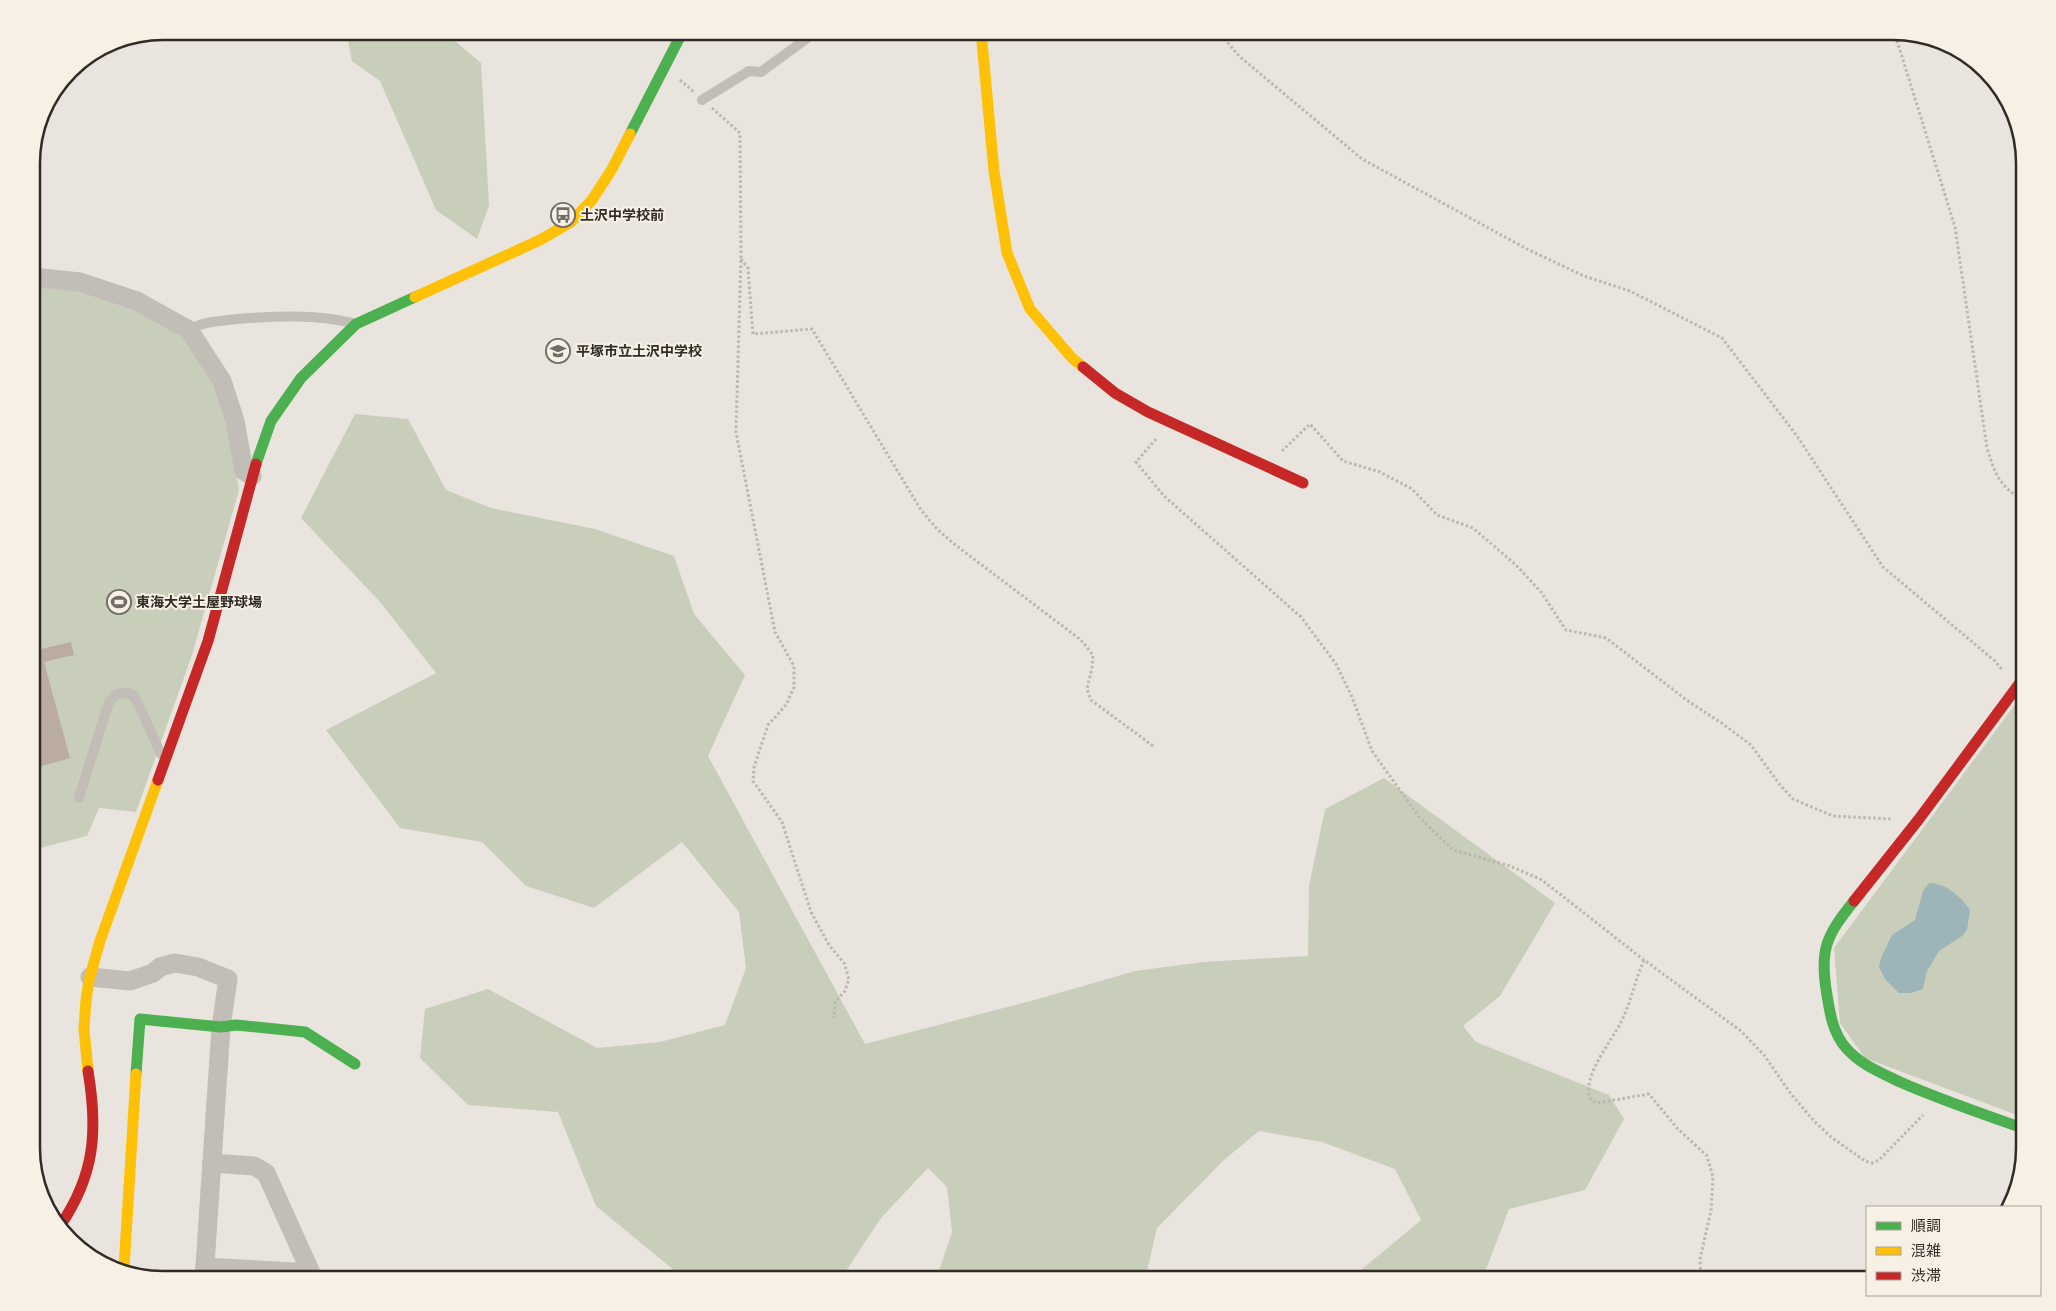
<svg xmlns="http://www.w3.org/2000/svg" width="2056" height="1311" viewBox="0 0 2056 1311" font-family="'Public Sans','Noto Sans JP',sans-serif">
	<style>
		.green { fill: #c8ceb9 }
		.water { fill: #9db5b8 }
		.building { fill: #bbaca2 }
		.lines { fill: none; stroke-linecap: round; stroke-linejoin: round }
		.path { stroke: #bab6b0; stroke-width: 3; stroke-dasharray: 2.5 2.5; stroke-linecap: butt }
		.lane { stroke: #c2bdb7; stroke-width: 10 }
		.street { stroke: #c2bdb7; stroke-width: 19 }
		.fast { stroke: #4caf50; stroke-width: 11 }
		.slow { stroke: #ffc107; stroke-width: 11 }
		.jam { stroke: #c62828; stroke-width: 11 }
		.labels { text-anchor: middle; stroke-width: 4; stroke-linejoin: round; paint-order: stroke }
		.poi-label { font-size: 14px; font-weight: bold; fill: #312b26; stroke: #f6f0e5; text-anchor: start }
		.rim { fill: none; stroke: #312b26; stroke-width: 2.5 }
	</style>
	<rect width="100%" height="100%" fill="#e9e5de"/>
	<g class="green">
		<path d="M346,31H443L481,63L489,205L477,239L436,210L380,81L352,61Z"/>
		<path d="M32,282L99,294L144,314L186,339L215,385L228,422L239,490L192,655L136,812L99,808L87,836L32,850Z"/>
		<path d="M355,414L408,419L446,490L491,508L595,529L674,556L694,614L745,675L708,756L865,1044L1038,999L1135,971L1203,962L1308,956L1309,886L1325,809L1384,778L1555,903L1500,996L1463,1026L1476,1042L1609,1095L1624,1119L1585,1190L1509,1209L1482,1280H1304L1355,1275L1421,1220L1395,1169L1322,1142L1259,1131L1224,1160L1157,1228L1145,1280H936L952,1232L947,1187L928,1168L881,1218L840,1280H686L596,1206L558,1112L468,1105L420,1058L425,1009L488,989L597,1048L660,1042L725,1025L746,968L739,912L682,842L594,908L526,886L482,842L400,828L326,730L436,673L380,602L301,518Z"/>
		<path d="M2025,691V1118L1865,1058L1840,1023L1834,948Z"/>
	</g>
	<path class="water" d="M1929,883C1946,883 1961,897 1970,910L1967,930L1962,936L1939,951L1927,971L1923,989L1911,993H1899L1885,979L1879,967L1881,958L1892,935L1915,920L1923,891Z"/>
	<path class="building" d="M36,630L41,649L71,642L74,655L44,662L70,758L39,767L32,740V631Z"/>
	<g class="lines">
		<g class="path">
			<path d="M1218,31L1239,56L1362,159L1527,249L1584,276L1630,291L1722,338L1797,436L1883,567L1995,661L2002,670"/>
			<path d="M1894,31L1955,227L1987,448C1996,477 1999,485 2025,502"/>
			<path d="M680,80L694,92"/>
			<path d="M712,108L740,133L741,258L736,432L775,632L794,666V687L786,705L768,725L754,767L753,781L782,822L811,912L829,945L844,963L849,979L845,991L835,1002L834,1018"/>
			<path d="M741,259L748,268L753,334L812,329L921,510L937,529L954,544L1081,640L1093,655L1092,668L1087,689L1091,700L1153,746"/>
			<path d="M1156,439L1136,462L1164,496L1301,617L1336,664L1352,697L1372,751L1419,817L1453,850L1510,866L1542,880L1644,960L1741,1031L1764,1055L1791,1094L1814,1121L1831,1137L1865,1161L1872,1163L1879,1160L1923,1115"/>
			<path d="M1282,451L1310,424L1343,461L1380,472L1412,489L1437,515L1473,528L1516,565L1541,592L1566,630L1606,638L1688,701L1723,724L1751,745L1780,785L1793,799L1833,816L1892,819"/>
			<path d="M1644,960C1635,980 1631,1002 1621,1022C1612,1041 1580,1078 1591,1100L1597,1103L1649,1094L1677,1128L1707,1156L1713,1177L1711,1210L1700,1259L1701,1280"/>
		</g>
		<g class="lane">
			<path d="M797,31L802,41"/>
			<path d="M702,100L749,71L761,72L817,31"/>
			<path d="M189,330C204,321 220,321 237,319C276,316 314,314 353,323"/>
			<path d="M79,798L108,704L116,694L129,693L135,697L161,754"/>
		</g>
		<g class="street">
			<path d="M32,277L80,282L137,301L189,330L222,381L235,421L244,471L252,476"/>
			<path d="M90,977L130,981L153,973L160,967L175,963L198,967L228,979L221,1027L204,1280"/>
			<path d="M205,1267L311,1273L266,1173L254,1166L212,1163"/>
		</g>
		<g class="fast">
			<path d="M630,134L683,31"/>
			<path d="M256,464L271,421L301,378L356,324L415,297"/>
			<path d="M1854,901C1826,936 1819,950 1827,995C1830,1014 1833,1033 1846,1048C1861,1065 1880,1072 1900,1082C1941,1100 1983,1114 2025,1129"/>
			<path d="M136,1074L140,1019L221,1027L236,1025L305,1032L355,1064"/>
		</g>
		<g class="slow">
			<path d="M981,31L994,171L1007,253L1030,309L1072,358L1083,367"/>
			<path d="M415,297L540,240L571,222L592,200L612,169L630,134"/>
			<path d="M88,1071L84,1029L86,1000L89,980L100,941L158,780"/>
			<path d="M124,1268L136,1074"/>
		</g>
		<g class="jam">
			<path d="M1083,367L1115,393L1148,412L1303,483"/>
			<path d="M158,780L208,641L256,464"/>
			<path d="M1854,901L1919,819L2025,676"/>
			<path d="M60,1226C95,1175 98,1131 88,1071"/>
		</g>
	</g>
	<defs>
		<symbol id="bus-ring" viewBox="-11 -11 22 22"><circle r="9.5" fill="#f6f0e5" stroke="#716c66" stroke-width="1.5"/><path d="M-5-6H5V4H4V6H2V4H-2V6H-4V4H-5ZM-3.5-4V0h7V-4ZM-3.5 1.2v1.5H-2V1.2ZM2 1.2v1.5H3.5V1.2Z" fill="#716c66"/></symbol>
		<symbol id="school-ring" viewBox="-11 -11 22 22"><circle r="9.5" fill="#f6f0e5" stroke="#716c66" stroke-width="1.5"/><path d="M0-5L7-2L0 1L-7-2ZM-4 1L0 2.5L4 1V4Q0 6-4 4Z" fill="#716c66"/></symbol>
		<symbol id="stadium-ring" viewBox="-11 -11 22 22"><circle r="9.5" fill="#f6f0e5" stroke="#716c66" stroke-width="1.5"/><path d="M0-5a6.5 5 0 1 0 0 10a6.5 5 0 1 0 0-10ZM-3.5-1.8h7v3.6h-7Z" fill="#716c66"/></symbol>
	</defs>
	<g fill-rule="evenodd">
		<use href="#bus-ring" x="549" y="201" width="28" height="28"/>
		<use href="#school-ring" x="544" y="337" width="28" height="28"/>
		<use href="#stadium-ring" x="105" y="588" width="28" height="28"/>
	</g>
	<g class="labels">
		<g class="poi-label">
			<text x="580" y="220">土沢中学校前</text>
			<text x="576" y="356">平塚市立土沢中学校</text>
			<text x="136" y="607">東海大学土屋野球場</text>
		</g>
	</g>
	<path d="M0 0H2056V1311H0ZM163 40H1893A123 123 0 0 1 2016 163V1148A123 123 0 0 1 1893 1271H163A123 123 0 0 1 40 1148V163A123 123 0 0 1 163 40Z" fill="#f6f0e5" fill-rule="evenodd"/>
	<path class="rim" d="M163 40H1893A123 123 0 0 1 2016 163V1148A123 123 0 0 1 1893 1271H163A123 123 0 0 1 40 1148V163A123 123 0 0 1 163 40Z"/>
	<rect x="1866" y="1206" width="175" height="90" fill="#f6f0e5" stroke="#a7a199"/>
	<rect x="1876" y="1222" width="25" height="8" fill="#4caf50" stroke="#a7a199"/>
	<text x="1911" y="1231" font-size="15" fill="#312b26">順調</text>
	<rect x="1876" y="1247" width="25" height="8" fill="#ffc107" stroke="#a7a199"/>
	<text x="1911" y="1256" font-size="15" fill="#312b26">混雑</text>
	<rect x="1876" y="1272" width="25" height="8" fill="#c62828" stroke="#a7a199"/>
	<text x="1911" y="1281" font-size="15" fill="#312b26">渋滞</text>
</svg>
